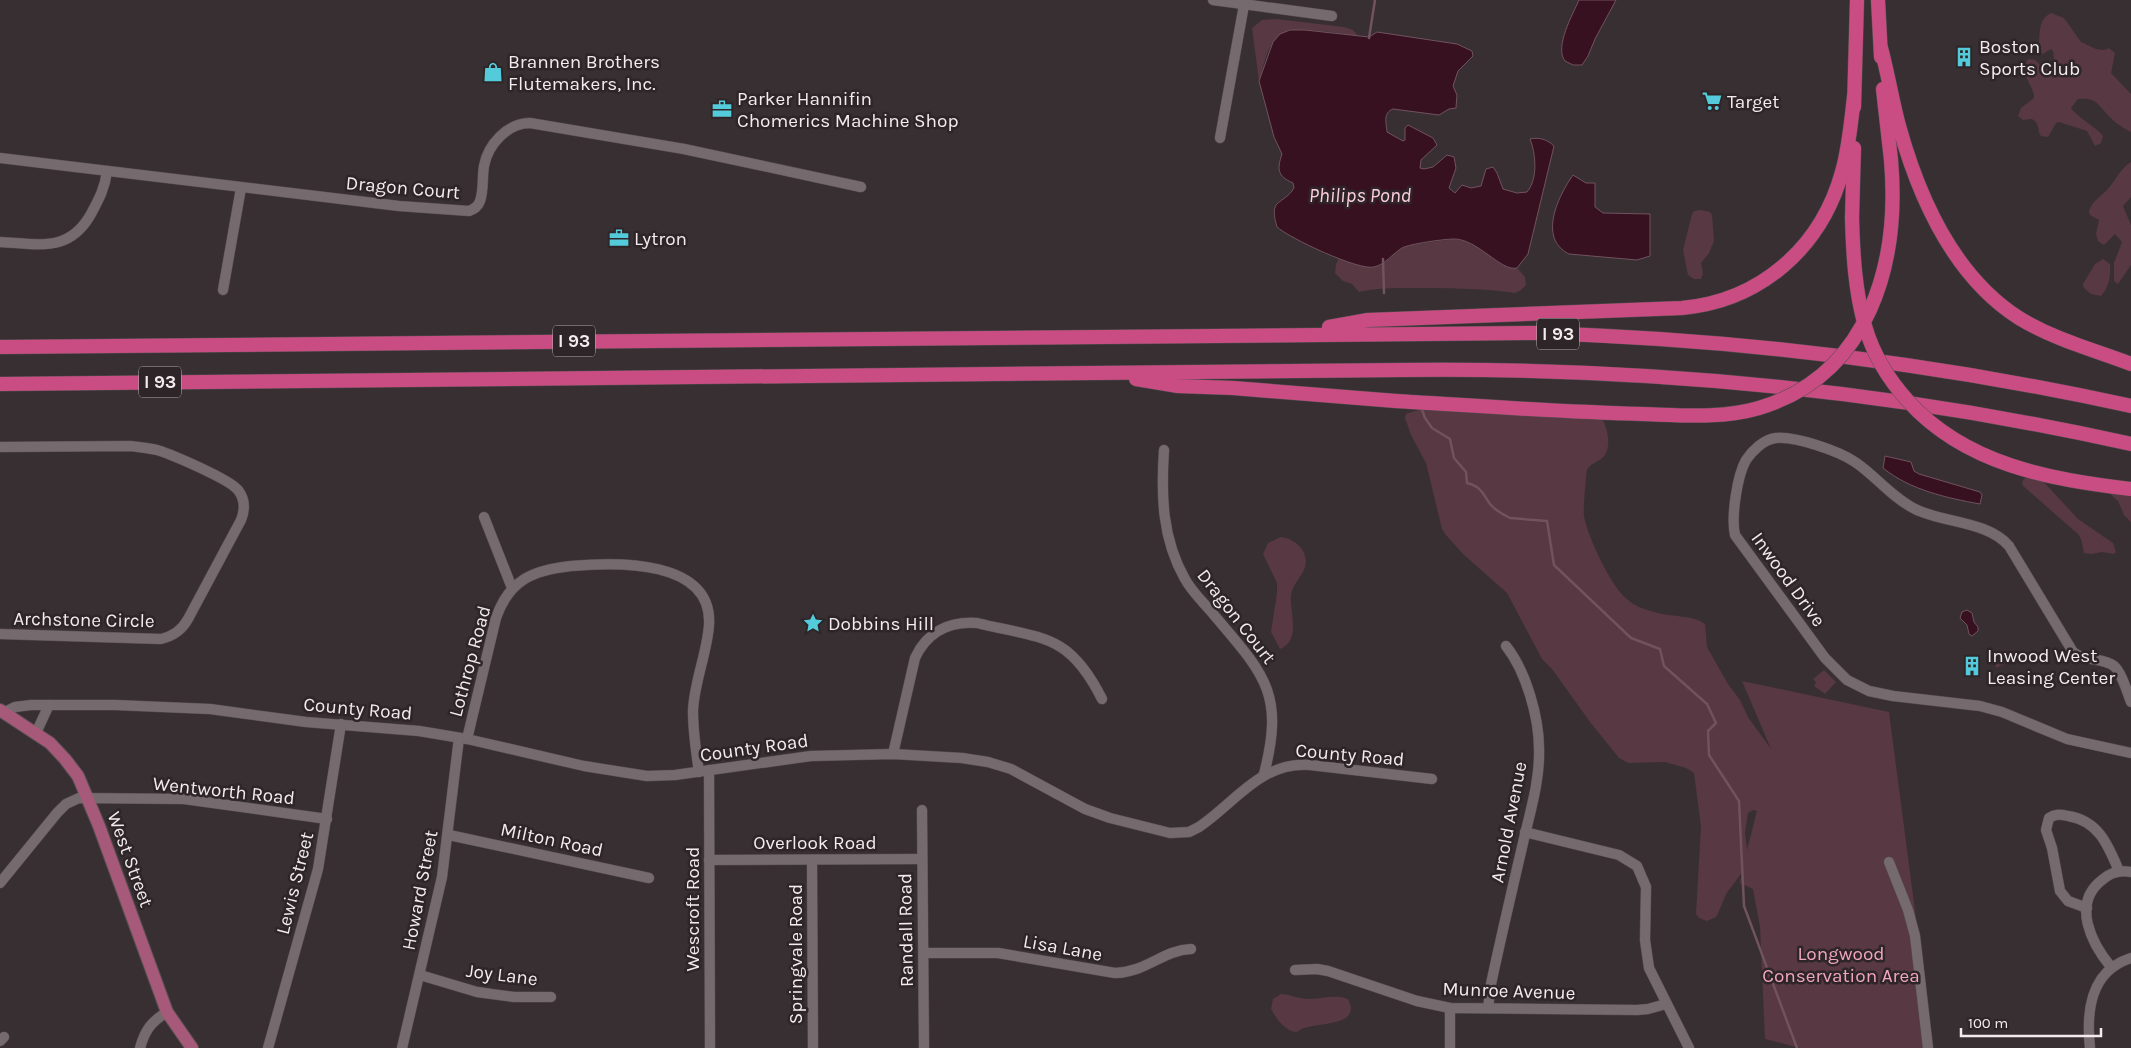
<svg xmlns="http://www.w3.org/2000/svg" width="2131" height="1048" viewBox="0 0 2131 1048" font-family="Karla,sans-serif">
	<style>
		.green { fill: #573843; fill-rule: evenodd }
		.water { fill: #381121; stroke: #70535e }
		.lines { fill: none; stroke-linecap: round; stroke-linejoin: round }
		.stream { stroke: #70535e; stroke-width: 2.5 }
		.minor-casing { stroke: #564e51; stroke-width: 11 }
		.major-casing { stroke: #564e51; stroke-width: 14 }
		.highway-casing { stroke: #564e51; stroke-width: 15 }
		.minor { stroke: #756a6d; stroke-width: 10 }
		.major { stroke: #a7597a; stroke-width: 12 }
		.highway { stroke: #c94d82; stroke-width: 14 }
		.highway-bridge-casing { stroke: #564e51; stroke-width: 15; stroke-linecap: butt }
		.highway-bridge { stroke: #c94d82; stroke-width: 14 }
		.labels { text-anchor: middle; stroke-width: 5; stroke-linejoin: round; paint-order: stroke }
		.shield { fill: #2e2528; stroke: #b7b0b3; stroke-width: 1 }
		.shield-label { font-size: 18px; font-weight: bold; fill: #f2ecee }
		.poi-label { font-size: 19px; fill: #f2ecee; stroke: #2e2528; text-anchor: start }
		.street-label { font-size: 19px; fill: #f2ecee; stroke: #2e2528 }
		.park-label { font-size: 19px; fill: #f1a5bf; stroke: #2e2528 }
		.water-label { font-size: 20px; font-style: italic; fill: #fecede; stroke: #2e2528 }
	</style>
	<rect width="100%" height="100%" fill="#382f32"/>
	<g class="green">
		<path d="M2051,13L2064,18L2081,42L2096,49L2104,50L2109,48L2115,53L2111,73L2131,94V132C2124,128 2116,124 2111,118C2098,106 2098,97 2078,99L2071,108C2078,118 2099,129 2103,136L2101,143L2095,146L2087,131L2059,122L2056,123L2048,137L2041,136L2039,133C2039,129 2037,119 2030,119C2028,119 2026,120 2023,120L2018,116L2021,108L2034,98C2034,84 2019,77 2028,59L2035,60L2046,70L2052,66L2054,57L2053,51L2051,49L2043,54L2038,51C2041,37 2036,21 2051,13Z"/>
		<path d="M1276,19L1344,27L1353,30L1358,36C1334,33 1288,21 1272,44C1265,54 1263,69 1259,81L1252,28L1262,20Z"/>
		<path d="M2131,162V197L2123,206L2131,225V265L2118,284L2114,281V263L2122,242L2115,234L2104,245L2098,241L2096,234L2099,220L2090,215L2089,211C2093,200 2099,198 2107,190C2117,179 2118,171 2131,162Z"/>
		<path d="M1701,210L1710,212L1712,215L1714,241L1709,253L1701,263L1703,274L1701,279H1694L1688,275L1683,250L1692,214L1694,211Z"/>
		<path d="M1454,239C1478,241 1503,271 1517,268L1525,277L1526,285L1521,290L1515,293C1480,288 1445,288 1409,288C1393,288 1375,288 1359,292L1352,284L1343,281L1335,273L1336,264L1339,258L1356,265L1384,263L1404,246Z"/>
		<path d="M2103,259L2110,264C2111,276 2109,287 2101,296L2091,294L2084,288L2083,284L2095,264Z"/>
		<path d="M1587,405C1603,410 1613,438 1606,453C1603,461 1591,462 1587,470C1586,474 1583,511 1584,516C1587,535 1611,587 1627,599C1635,607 1647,610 1658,613C1672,617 1693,615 1705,624L1707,647L1728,684L1740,700L1748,717L1771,749L1742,681L1889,712L1933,1048H1800L1765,1039L1760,927L1753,889L1740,883L1742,872C1738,878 1733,885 1728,891C1723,899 1721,909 1716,917L1707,921L1699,918L1696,914L1701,826L1694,773L1686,768L1665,762L1628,763L1619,758L1590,722L1552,669L1542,659L1507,593L1463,554L1446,535L1442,529L1426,463L1411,435L1405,418L1406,414L1421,409ZM1753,810L1757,811L1747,850L1745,833L1748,813Z"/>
		<path d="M2026,477H2035L2042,480L2078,519L2113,543L2116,552L2114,554L2102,552L2091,554L2084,553L2081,539L2078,534L2023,486L2022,482Z"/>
		<path d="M2131,484V522L2124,515L2118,501L2107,491Z"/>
		<path d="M1281,537C1297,539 1311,554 1304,570C1300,578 1292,586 1291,595C1289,612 1302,640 1280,649L1271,632L1277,593V583L1263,554L1268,543Z"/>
		<path d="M2005,650L2008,660L2005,664L1996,668L1995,653Z"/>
		<path d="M1824,670L1836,682L1825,694L1814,686L1816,682L1813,679Z"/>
		<path d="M1281,994C1288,994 1294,997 1300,998C1317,1002 1332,993 1348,999C1364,1030 1309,1020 1297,1032C1285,1032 1276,1018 1271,1009L1273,999Z"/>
	</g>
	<g class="water">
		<path d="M1579,0H1616L1595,39L1588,56L1582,65H1573L1565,61C1554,47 1573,14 1579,0Z"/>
		<path d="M1290,30H1305L1369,37L1377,32L1457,44L1472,51L1473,56L1458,71L1453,86L1457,95L1456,108L1449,109L1439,115L1393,109C1383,113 1386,122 1387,132L1403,141L1405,140V128L1408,125L1433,138L1437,145L1421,160L1420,168L1424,169L1433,167L1447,155L1454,157L1456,168L1449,188L1455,193L1462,185L1471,188L1481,186L1486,169L1493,167L1497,173L1503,189L1517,193L1527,192C1538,179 1536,154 1530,139C1538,137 1547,139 1554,146L1528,254L1517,268C1501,272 1478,239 1454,239C1444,239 1409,244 1402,248C1392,254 1386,264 1374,267C1359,271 1289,238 1277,227C1268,197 1283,206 1294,188L1293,183C1277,176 1277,169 1282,154L1274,137L1259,81L1273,42L1280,34Z"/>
		<path d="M1573,175L1586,183H1595V207L1603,213L1650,214V256L1637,260L1569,254C1537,238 1559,195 1573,175Z"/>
		<path d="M1885,456L1911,462L1914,471L1919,474L1980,492L1982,495L1980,504C1947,498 1910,490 1883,468Z"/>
		<path d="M1967,610L1972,613L1974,622L1978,627V631L1972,636L1969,634L1967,625L1960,618L1962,612Z"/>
	</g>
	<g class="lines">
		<g class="stream">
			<path d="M1369,38L1375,0"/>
			<path d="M1383,259L1384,293"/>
			<path d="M1421,407L1425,418L1432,428L1450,439L1454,458L1466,472L1467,483C1481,486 1483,494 1490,504C1495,510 1504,515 1510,518L1547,521L1554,565L1631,638L1660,649L1664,666L1707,704L1716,723L1708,731L1709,755L1739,801L1744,906L1797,1048"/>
		</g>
		<defs>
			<g id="minor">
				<path d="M1213,0L1332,16"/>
				<path d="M1220,138L1244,5"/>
				<path d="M0,158L399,206L469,211C474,209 478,207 480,201C484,190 482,177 484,166C488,144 508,123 530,123L684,149L861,187"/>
				<path d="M0,242C39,244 69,253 91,214C99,199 105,188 107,171"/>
				<path d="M223,290L241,188"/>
				<path d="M0,447L130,446C139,447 148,448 157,450C173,455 229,479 238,490C245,499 245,510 241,520L188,619C182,630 174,636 161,639L0,634"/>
				<path d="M1164,450C1161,495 1162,539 1185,579C1192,592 1204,603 1214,615C1264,674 1285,693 1264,774"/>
				<path d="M484,517L512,588"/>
				<path d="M2131,702C2127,692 2122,673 2114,666C2102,657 2085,662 2073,652L2009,546C1988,521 1943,523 1915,509C1891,497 1876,476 1855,462C1839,451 1795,436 1776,438C1764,439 1752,451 1746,460C1737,476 1731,517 1735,535L1825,658L1847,680L1869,691L1893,696L1980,706L2002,712L2067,739L2131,753"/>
				<path d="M5,712L15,707L31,705H115L210,709L306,722L419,731L467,739L584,766L647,776L675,775L811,756L893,754L962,758L988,762L1011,769L1085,809L1110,818L1170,833L1189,832L1199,827C1237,801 1260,762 1310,765L1432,779"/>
				<path d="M36,733L49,705"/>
				<path d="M467,739L496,618C509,580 533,570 571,566C616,562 713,559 709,625C707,654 694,682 693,711C693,731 696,752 699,772"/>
				<path d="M893,754L915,658C927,632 949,621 977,623C1043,639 1069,633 1102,699"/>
				<path d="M709,770L710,1048"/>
				<path d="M922,810L924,1048"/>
				<path d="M1525,832L1619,855L1637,866L1646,887L1645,940L1649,968L1689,1048"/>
				<path d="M449,835L649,878"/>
				<path d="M709,860L922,859"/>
				<path d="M812,860L813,1048"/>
				<path d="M1889,862L1908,910L1915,936L1928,1048"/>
				<path d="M0,883L57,813L66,804L79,798L184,799L327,819"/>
				<path d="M2087,908L2068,901L2060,891L2052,848L2046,830L2049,818C2055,814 2060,814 2068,816C2099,821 2108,845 2119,871"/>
				<path d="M924,953H998L1115,973C1147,972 1163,950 1191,949"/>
				<path d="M2111,967C2092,944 2071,904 2102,880C2110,873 2120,870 2131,872"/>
				<path d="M1295,970L1317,969L1328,971L1417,1001L1450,1008L1637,1010L1648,1009L1666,1004"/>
				<path d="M420,975L477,992L514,997H551"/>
				<path d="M1488,1008L1491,984C1501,937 1512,890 1523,843C1530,812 1540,781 1539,749C1539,717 1526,671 1506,646"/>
				<path d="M0,1041L4,1037"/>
				<path d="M140,1048C145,1030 151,1022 167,1012"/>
				<path d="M268,1048L318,869L341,724"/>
				<path d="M402,1048L442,877L459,738"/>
				<path d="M1450,1048V1008"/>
				<path d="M2090,1048C2086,1011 2090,971 2131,958"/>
			</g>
			<path id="major" d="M0,710L50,743L65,759L78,776L99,826L167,1012L192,1048"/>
			<g id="highway">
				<path d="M1878,0L1881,57"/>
				<path d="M1881,48C1888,74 1892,100 1899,126C1919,198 1953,276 2019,318C2053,339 2094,350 2131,364"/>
				<path d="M1883,89L1891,160"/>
				<path d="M1854,107L1857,0"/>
				<path d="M1852,218L1854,148"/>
				<path d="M1329,327L1368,320L1682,308C1760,301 1821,248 1842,172C1849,148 1851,122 1854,97"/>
				<path d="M0,347L1536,333C1737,339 1935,363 2131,406"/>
				<path d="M1136,379L1178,386L1233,388L1396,401"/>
				<path d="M0,384L1400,370C1648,367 1889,390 2131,444"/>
			</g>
		</defs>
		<use href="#minor" class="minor-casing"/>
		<use href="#major" class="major-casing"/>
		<use href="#highway" class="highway-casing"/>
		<use href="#minor" class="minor"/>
		<use href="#major" class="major"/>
		<use href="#highway" class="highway"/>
		<defs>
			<g id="highway-bridge">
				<path d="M1852,218C1853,254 1855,291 1865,326C1873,354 1889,380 1908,401C1966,465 2049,479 2131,489"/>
				<path d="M1396,401C1478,406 1560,412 1642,414C1680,415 1722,419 1759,408C1869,375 1900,264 1891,160"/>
			</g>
		</defs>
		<use href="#highway-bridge" class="highway-bridge-casing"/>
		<use href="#highway-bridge" class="highway-bridge"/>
	</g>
	<defs>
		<symbol id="building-bare" viewBox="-9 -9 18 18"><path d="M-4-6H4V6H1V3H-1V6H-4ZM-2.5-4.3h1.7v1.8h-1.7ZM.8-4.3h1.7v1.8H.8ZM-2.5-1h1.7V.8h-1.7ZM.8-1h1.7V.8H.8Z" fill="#53cbda" stroke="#2e2528" stroke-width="2.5" paint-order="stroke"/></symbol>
		<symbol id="shop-bare" viewBox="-9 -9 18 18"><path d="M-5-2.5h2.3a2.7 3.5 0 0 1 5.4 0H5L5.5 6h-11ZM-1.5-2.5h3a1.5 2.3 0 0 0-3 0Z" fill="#53cbda" stroke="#2e2528" stroke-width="2.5" paint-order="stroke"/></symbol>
		<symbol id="supermarket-bare" viewBox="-9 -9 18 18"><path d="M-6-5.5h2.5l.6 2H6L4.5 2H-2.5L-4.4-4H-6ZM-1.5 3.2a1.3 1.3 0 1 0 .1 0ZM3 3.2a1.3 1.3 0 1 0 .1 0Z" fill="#53cbda" stroke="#2e2528" stroke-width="2.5" paint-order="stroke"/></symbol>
		<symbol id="office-bare" viewBox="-9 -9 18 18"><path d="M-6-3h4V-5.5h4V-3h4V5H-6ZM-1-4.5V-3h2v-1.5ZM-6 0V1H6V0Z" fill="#53cbda" stroke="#2e2528" stroke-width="2.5" paint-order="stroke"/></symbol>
		<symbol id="sight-bare" viewBox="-9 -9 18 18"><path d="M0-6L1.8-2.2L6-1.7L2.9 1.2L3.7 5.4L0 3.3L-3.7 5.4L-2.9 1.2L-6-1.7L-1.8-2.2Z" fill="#53cbda" stroke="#2e2528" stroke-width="2.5" paint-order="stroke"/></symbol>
	</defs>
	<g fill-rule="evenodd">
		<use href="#building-bare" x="1950" y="43" width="28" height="28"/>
		<use href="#shop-bare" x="479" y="58" width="28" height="28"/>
		<use href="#supermarket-bare" x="1698" y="87" width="28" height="28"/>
		<use href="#office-bare" x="708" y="95" width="28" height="28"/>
		<use href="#office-bare" x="605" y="224" width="28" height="28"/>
		<use href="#sight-bare" x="799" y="609" width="28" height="28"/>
		<use href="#building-bare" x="1958" y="652" width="28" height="28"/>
	</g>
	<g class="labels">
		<g class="shield">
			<rect x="1537" y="318.5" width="42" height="31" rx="4"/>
			<rect x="553" y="325.5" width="42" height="31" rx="4"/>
			<rect x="139" y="366.5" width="42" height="31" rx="4"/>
		</g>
		<g class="shield-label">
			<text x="1558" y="340">I 93</text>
			<text x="574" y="347">I 93</text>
			<text x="160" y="388">I 93</text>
		</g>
		<g class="poi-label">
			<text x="1979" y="53">Boston<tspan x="1979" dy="22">Sports Club</tspan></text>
			<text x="508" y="68">Brannen Brothers<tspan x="508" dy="22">Flutemakers, Inc.</tspan></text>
			<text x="737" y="105">Parker Hannifin<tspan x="737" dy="22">Chomerics Machine Shop</tspan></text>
			<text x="1727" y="108">Target</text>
			<text x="634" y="245">Lytron</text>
			<text x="828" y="630">Dobbins Hill</text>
			<text x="1987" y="662">Inwood West<tspan x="1987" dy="22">Leasing Center</tspan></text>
		</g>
		<g class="street-label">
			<text transform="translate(403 187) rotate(5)" y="7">Dragon Court</text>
			<text transform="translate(1789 579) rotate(54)" y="7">Inwood Drive</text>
			<text transform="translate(1237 616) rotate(52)" y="7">Dragon Court</text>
			<text transform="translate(84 619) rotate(1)" y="7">Archstone Circle</text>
			<text transform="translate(469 661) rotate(-75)" y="7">Lothrop Road</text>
			<text transform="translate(358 708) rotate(5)" y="7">County Road</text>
			<text transform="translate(754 747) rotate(-8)" y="7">County Road</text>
			<text transform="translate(1350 754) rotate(5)" y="7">County Road</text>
			<text transform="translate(224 790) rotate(6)" y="7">Wentworth Road</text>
			<text transform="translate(1508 822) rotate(-79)" y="7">Arnold Avenue</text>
			<text transform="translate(552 839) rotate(12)" y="7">Milton Road</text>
			<text x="815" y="849">Overlook Road</text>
			<text transform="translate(131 859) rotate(70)" y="7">West Street</text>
			<text transform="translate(294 883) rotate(-76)" y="7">Lewis Street</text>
			<text transform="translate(419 890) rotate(-79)" y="7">Howard Street</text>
			<text transform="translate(692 909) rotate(-90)" y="7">Wescroft Road</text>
			<text transform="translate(905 930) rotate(-91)" y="7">Randall Road</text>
			<text transform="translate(1063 947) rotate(10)" y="7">Lisa Lane</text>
			<text transform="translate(795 954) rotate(-90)" y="7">Springvale Road</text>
			<text transform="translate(502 974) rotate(7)" y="7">Joy Lane</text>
			<text transform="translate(1509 990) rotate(2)" y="7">Munroe Avenue</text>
		</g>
		<g class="park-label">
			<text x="1841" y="960">Longwood<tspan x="1841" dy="22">Conservation Area</tspan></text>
		</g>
		<g class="water-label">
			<text x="1360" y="202">Philips Pond</text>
		</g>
	</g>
	<path d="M1961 1028v8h140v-8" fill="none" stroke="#f2ecee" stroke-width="2.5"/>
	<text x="1968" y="1028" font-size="15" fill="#f2ecee" stroke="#2e2528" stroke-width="4" paint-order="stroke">100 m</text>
</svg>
